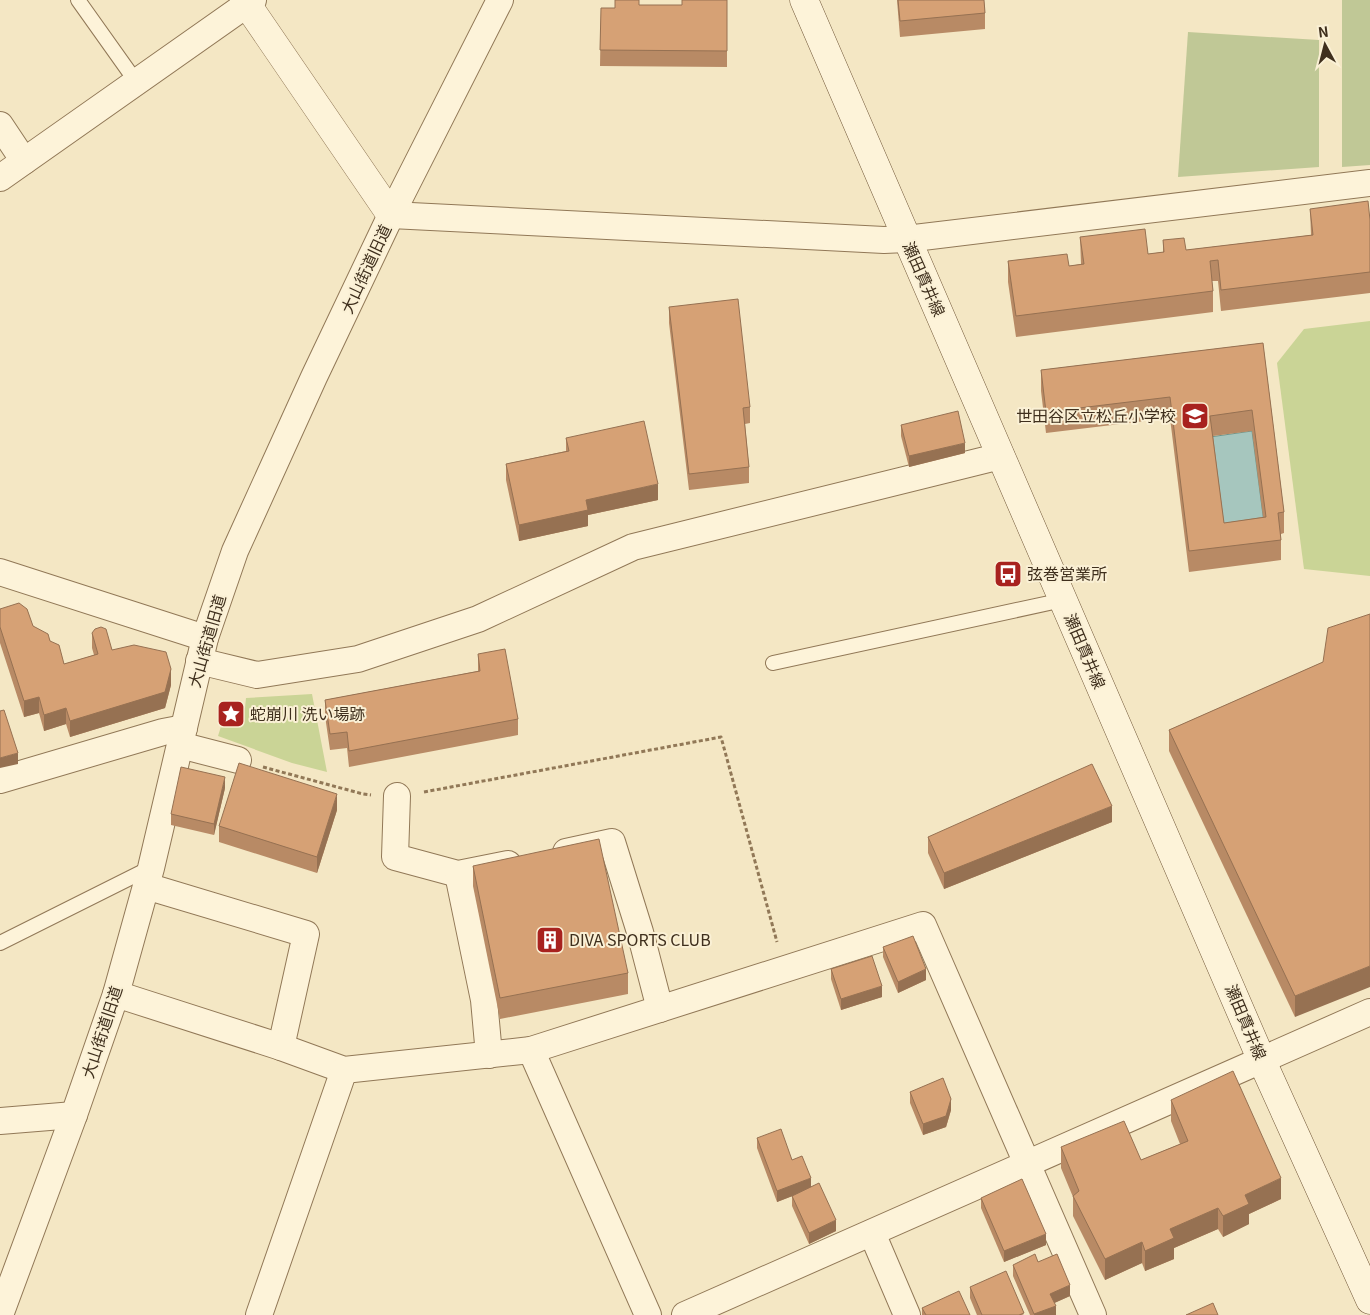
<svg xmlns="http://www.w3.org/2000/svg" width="1370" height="1315" viewBox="0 0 1370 1315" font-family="Georgia,'Noto Sans JP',serif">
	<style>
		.green { fill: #cad496 }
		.cemetery { fill: #c0c896 }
		.water { fill: #a6c6be; stroke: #6b968d }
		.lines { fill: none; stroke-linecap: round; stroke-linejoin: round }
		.service-casing { stroke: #917857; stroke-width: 16 }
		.minor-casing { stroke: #917857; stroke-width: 28 }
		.tertiary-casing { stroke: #917857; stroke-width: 29 }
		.secondary-casing { stroke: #73593a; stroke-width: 29 }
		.path { stroke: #917857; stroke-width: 3; stroke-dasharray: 4 2.5; stroke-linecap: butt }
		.service { stroke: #fdf3d9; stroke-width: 14 }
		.minor { stroke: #fdf3d9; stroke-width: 26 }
		.tertiary { stroke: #fdf3d9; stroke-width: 28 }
		.secondary { stroke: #fdf3d9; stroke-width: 28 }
		.wall { fill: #b88a65; fill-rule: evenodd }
		.shaded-wall { fill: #967152 }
		.building { fill: #d6a175; stroke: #967152; fill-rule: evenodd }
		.labels { text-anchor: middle; stroke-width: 4; stroke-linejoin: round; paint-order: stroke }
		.street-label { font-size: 16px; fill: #3f2f1d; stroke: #faf0d5 }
		.poi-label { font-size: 16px; fill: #3f2f1d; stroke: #faf0d5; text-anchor: start }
	</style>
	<rect width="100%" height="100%" fill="#f4e7c4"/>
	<g class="green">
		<path d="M1370,321V576L1304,569L1277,363L1304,329Z"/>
		<path d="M312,694L327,772L292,763L218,736L227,707L245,708L246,698Z"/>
	</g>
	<g class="cemetery">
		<path d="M1342,0H1370V165L1342,167Z"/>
		<path d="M1188,32L1319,40V167L1178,177Z"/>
	</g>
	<path class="water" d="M1252,431L1266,538L1224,543L1210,437Z"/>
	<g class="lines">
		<defs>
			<g id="service">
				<path d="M78,0L137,83"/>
				<path d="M773,663L1063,600"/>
				<path d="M0,943L150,868"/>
			</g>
			<g id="minor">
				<path d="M0,125L24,161"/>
				<path d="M0,178L253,0"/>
				<path d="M391,215L884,240L906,239L1370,183"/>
				<path d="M0,572L205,638"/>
				<path d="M199,661L257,675L358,659L478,619L633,547L1001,456"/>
				<path d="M180,745L238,760"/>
				<path d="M0,780L163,732L184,728"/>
				<path d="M397,796L395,857L458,874L508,864"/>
				<path d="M566,852L612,842L640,932L660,1009"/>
				<path d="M458,874L484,1000L489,1055"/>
				<path d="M146,886L306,934L281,1047"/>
				<path d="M116,994L281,1047L344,1070L531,1050L923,925L1093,1315"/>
				<path d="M531,1050L648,1315"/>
				<path d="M0,1121L74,1115"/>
				<path d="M872,1233L907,1315"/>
				<path d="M0,1315L74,1115L116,994L151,868L205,638L235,551L314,377L391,215L500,0"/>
				<path d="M259,1315L344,1070"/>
				<path d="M685,1315L1370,1012"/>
			</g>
			<path id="tertiary" d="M244,0L391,215"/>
			<path id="secondary" d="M804,0L1262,1061L1370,1300"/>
		</defs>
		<use href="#service" class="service-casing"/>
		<use href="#minor" class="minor-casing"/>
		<use href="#tertiary" class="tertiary-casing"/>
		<use href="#secondary" class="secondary-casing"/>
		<g class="path">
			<path d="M263,767L363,794L371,795"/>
			<path d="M424,792L721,737L777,942"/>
		</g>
		<use href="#service" class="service"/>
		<use href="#minor" class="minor"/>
		<use href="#tertiary" class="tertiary"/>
		<use href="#secondary" class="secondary"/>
	</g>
	<g class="wall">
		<path d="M727,0V67L600,66L601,8H615L639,5H682Z"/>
		<path d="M897,0H984L985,13V29L900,37Z"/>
		<path d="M1310,209L1370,220V293L1221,311L1218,281H1212L1213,291V312L1016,337L1008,282V261L1069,266L1081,264L1080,237L1148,254L1163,252V240L1186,250L1311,235Z"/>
		<path d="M669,307L750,407V423L745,424L749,467V483L689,490L669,323Z"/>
		<path d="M1263,343L1284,512V533L1281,534V560L1189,572L1170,418L1046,433L1041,391V370ZM1252,431L1263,517L1224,523L1213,436Z"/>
		<path d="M901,425L965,453L909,467L901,436Z"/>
		<path d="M566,438L658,500L588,515V526L519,541L506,480V464L566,451Z"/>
		<path d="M0,609L33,626L50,641L64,664L94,655L92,648V633L112,650L171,685L165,708L70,737L66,724L44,731L39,713L24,717L0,643Z"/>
		<path d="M478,654L518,719V735L349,767L347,748L330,750L325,716V700L478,671Z"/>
		<path d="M1323,662L1295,1017L1169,751V730Z"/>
		<path d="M225,788L214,835L171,825V814Z"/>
		<path d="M337,810L317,873L219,842V826Z"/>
		<path d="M1112,822L944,889L928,853V837Z"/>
		<path d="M473,866L628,973V994L500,1019L473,886Z"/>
		<path d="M883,947L926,980L898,993L883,957Z"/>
		<path d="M831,969L882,997L841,1010L831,979Z"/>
		<path d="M910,1092L951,1110L946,1127L923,1135L910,1103Z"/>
		<path d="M1171,1100L1281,1199L1249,1214V1224L1223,1237L1218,1229L1174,1248V1259L1145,1271L1142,1263L1105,1280L1073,1216V1197L1061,1168V1147L1141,1160L1180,1144L1171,1121Z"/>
		<path d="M757,1138L792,1160L811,1187L836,1231L809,1244L792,1206V1196L777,1202L757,1148Z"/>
		<path d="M981,1198L1046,1245L1004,1262L981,1208Z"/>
		<path d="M1038,1262L1070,1296L1054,1303L1056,1315H1030L1013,1276V1265Z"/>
		<path d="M970,1287L1024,1315H977L970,1298Z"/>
		<path d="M922,1308L970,1315H922Z"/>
	</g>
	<g class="shaded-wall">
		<path d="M965,443V453L909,467V456Z"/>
		<path d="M658,484V500L588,515V526L519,541V525L586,500Z"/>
		<path d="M171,669V685L165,708L70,737V721Z"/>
		<path d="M39,697V713L24,717V701Z"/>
		<path d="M66,708V724L44,731V715Z"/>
		<path d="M18,753V764L0,768V758Z"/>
		<path d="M225,777V788L214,835V824Z"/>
		<path d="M337,794V810L317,873V857Z"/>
		<path d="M1112,806V822L944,889V873Z"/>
		<path d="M1370,966V987L1295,1017V996Z"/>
		<path d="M926,969V980L898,993V982Z"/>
		<path d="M882,986V997L841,1010V999Z"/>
		<path d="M951,1099V1110L946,1127L923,1135V1124Z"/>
		<path d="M811,1178V1189L777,1202V1191Z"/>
		<path d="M1281,1178V1199L1249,1214V1224L1223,1237V1216L1245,1195Z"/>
		<path d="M1218,1208V1229L1174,1248V1259L1145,1271V1251L1170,1229Z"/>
		<path d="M836,1220V1231L809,1244V1233Z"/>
		<path d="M1046,1234V1245L1004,1262V1251Z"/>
		<path d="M1142,1242V1263L1105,1280V1259Z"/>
		<path d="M1070,1285V1296L1050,1305V1294Z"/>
		<path d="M1056,1306V1315H1034V1314Z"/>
	</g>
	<g class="building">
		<path d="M615,0H639V5H682V0H727V51L600,50L601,8H615Z"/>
		<path d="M898,0H984L985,13L900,21Z"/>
		<path d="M1368,201L1370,220V272L1221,290L1218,260L1210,261L1213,291L1016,316L1008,261L1067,254L1069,266L1084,264L1080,237L1145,229L1148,254L1164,252L1163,240L1184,238L1186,250L1313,235L1310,209Z"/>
		<path d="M738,299L750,407L743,408L749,467L689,474L669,307Z"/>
		<path d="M1263,343L1284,512L1278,513L1281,540L1189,551L1170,397L1046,412L1041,370ZM1252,410L1266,517L1224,523L1210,416Z"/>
		<path d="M958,411L965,443L909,456L901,425Z"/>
		<path d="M644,421L658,484L586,500L588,510L519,525L506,464L569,451L566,438Z"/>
		<path d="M19,603L27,609L33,626L48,634L50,641L59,645L64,664L98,654L92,633L95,629L101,627L106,629L112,650L134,645L166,652L171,669L165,692L70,721L66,708L44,715L39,697L24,701L0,627V609Z"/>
		<path d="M1370,614V966L1295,996L1169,730L1323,662L1328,628Z"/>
		<path d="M505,649L518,719L349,751L347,732L330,734L325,700L480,671L478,654Z"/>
		<path d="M4,710L18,753L0,758V711Z"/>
		<path d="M239,763L337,794L317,857L219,826Z"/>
		<path d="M1092,764L1112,806L944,873L928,837Z"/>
		<path d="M181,767L225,777L214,824L171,814Z"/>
		<path d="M599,839L628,973L500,998L473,866Z"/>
		<path d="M913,936L926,969L898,982L883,947Z"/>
		<path d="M872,956L882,986L841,999L831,969Z"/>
		<path d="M1233,1071L1281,1178L1245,1195L1249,1204L1223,1216L1218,1208L1170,1229L1174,1238L1145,1251L1142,1242L1105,1259L1073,1196L1079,1191L1061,1147L1124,1121L1141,1160L1188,1141L1171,1100Z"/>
		<path d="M943,1078L951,1099L946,1116L923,1124L910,1092Z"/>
		<path d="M781,1129L792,1160L802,1156L811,1178L777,1191L757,1138Z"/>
		<path d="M1022,1179L1046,1234L1004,1251L981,1198Z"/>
		<path d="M819,1183L836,1220L809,1233L792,1196Z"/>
		<path d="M1035,1254L1038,1262L1057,1254L1070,1285L1050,1294L1056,1306L1034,1314L1013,1265Z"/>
		<path d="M1006,1271L1024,1313L1019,1315H982L970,1287Z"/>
		<path d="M959,1291L970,1315H926L922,1308Z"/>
		<path d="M1213,1303L1218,1315H1186Z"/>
	</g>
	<defs>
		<symbol id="school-square" viewBox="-11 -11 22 22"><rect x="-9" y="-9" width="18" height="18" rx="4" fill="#a8221f" stroke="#faf0d5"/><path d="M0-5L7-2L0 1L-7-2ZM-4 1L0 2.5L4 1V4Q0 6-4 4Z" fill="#fff"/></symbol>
		<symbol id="bus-square" viewBox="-11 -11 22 22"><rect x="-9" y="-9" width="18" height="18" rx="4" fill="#a8221f" stroke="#faf0d5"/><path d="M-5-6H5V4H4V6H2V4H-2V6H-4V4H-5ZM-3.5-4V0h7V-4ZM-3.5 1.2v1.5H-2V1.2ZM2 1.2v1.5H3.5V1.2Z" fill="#fff"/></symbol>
		<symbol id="sight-square" viewBox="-11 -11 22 22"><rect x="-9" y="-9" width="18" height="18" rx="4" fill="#a8221f" stroke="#faf0d5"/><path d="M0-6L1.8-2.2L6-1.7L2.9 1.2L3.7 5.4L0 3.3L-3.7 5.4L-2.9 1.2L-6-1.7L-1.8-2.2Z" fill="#fff"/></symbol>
		<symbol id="building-square" viewBox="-11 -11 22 22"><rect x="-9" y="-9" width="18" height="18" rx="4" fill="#a8221f" stroke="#faf0d5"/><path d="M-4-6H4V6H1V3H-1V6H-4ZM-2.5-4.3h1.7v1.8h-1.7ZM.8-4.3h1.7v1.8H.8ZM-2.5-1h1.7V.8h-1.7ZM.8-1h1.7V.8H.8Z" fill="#fff"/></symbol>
	</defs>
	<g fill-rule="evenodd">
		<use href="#school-square" x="1179" y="400" width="32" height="32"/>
		<use href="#bus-square" x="992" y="558" width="32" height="32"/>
		<use href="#sight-square" x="215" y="698" width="32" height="32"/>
		<use href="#building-square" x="534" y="924" width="32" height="32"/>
	</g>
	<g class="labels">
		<g class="street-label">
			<text transform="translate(366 269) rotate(-65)" y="6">大山街道旧道</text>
			<text transform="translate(924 279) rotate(66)" y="6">瀬田貫井線</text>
			<text transform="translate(207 641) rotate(-74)" y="6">大山街道旧道</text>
			<text transform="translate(1085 651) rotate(67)" y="6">瀬田貫井線</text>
			<text transform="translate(1246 1022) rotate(67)" y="6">瀬田貫井線</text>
			<text transform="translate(102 1032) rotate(-72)" y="6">大山街道旧道</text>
		</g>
		<g class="poi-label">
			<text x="1176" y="422" text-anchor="end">世田谷区立松丘小学校</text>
			<text x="1027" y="580">弦巻営業所</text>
			<text x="250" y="720">蛇崩川 洗い場跡</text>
			<text x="569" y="946">DIVA SPORTS CLUB</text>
		</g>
	</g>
	<g transform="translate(1325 45) rotate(353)" stroke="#faf0d5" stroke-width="4" paint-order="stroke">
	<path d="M0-4L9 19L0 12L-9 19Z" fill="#3f2f1d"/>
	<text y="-8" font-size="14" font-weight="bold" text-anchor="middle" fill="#3f2f1d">N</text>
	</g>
</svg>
